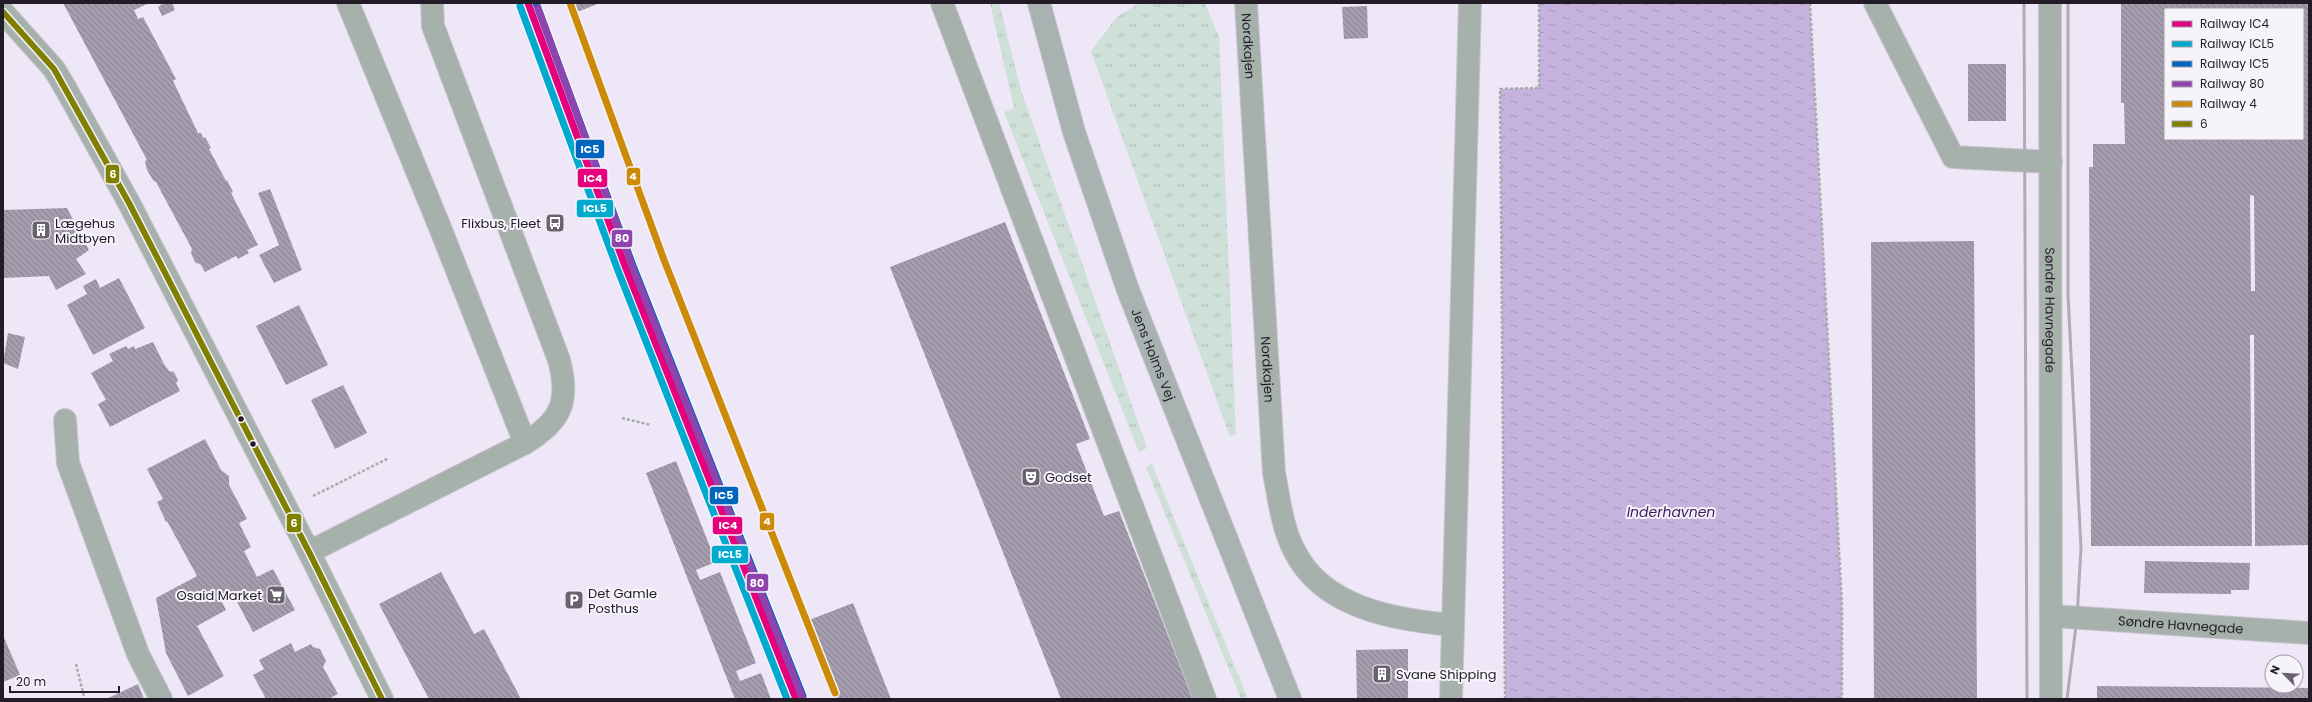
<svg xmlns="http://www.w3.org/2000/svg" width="2312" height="702" viewBox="0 0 2312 702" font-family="Poppins,sans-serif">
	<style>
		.grass { fill: url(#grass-tufts) }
		.water { fill: url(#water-ripples) }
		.building { fill: url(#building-back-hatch); fill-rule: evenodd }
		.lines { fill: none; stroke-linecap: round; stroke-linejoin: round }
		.minor-casing { stroke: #c9c4d0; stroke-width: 24 }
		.major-casing { stroke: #c9c4d0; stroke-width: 24 }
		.path { stroke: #a7acab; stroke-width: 2.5; stroke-dasharray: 3 2; stroke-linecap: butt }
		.minor { stroke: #a7b1ab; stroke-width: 22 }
		.major { stroke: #a8b2b0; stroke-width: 22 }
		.rail { stroke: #adaeb3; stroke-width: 3 }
		.bus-1-casing { stroke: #f6f3fa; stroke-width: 9 }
		.bus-1 { stroke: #808000; stroke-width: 6 }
		.rail-1-casing { stroke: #f6f3fa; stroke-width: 10 }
		.rail-2-casing { stroke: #f6f3fa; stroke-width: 10 }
		.rail-3-casing { stroke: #f6f3fa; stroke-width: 10 }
		.rail-4-casing { stroke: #f6f3fa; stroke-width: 10 }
		.rail-5-casing { stroke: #f6f3fa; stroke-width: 10 }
		.rail-1 { stroke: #e5007d; stroke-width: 7 }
		.rail-2 { stroke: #00a9ce; stroke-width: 7 }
		.rail-3 { stroke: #0065bd; stroke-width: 7 }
		.rail-4 { stroke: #8e44ad; stroke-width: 7 }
		.rail-5 { stroke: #cc8a08; stroke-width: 7 }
		.bus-dot { fill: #211c28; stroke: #f6f3fa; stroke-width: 1.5 }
		.labels { text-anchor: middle; stroke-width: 4; stroke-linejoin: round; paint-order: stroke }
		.street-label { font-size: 13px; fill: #211c28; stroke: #f6f3fa }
		.poi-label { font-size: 13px; fill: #211c28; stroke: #f6f3fa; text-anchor: start }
		.water-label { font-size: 14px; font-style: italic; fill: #3c1a5b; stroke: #f6f3fa }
		.line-badge { stroke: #f6f3fa; stroke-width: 1.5 }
		.badge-label { font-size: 11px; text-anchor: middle; font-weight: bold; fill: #fff }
	</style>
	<defs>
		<pattern id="grass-tufts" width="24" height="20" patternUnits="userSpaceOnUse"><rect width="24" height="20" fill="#cee0d7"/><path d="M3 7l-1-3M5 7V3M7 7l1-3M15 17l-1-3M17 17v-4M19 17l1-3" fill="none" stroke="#b1c0b9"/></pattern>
		<pattern id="water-ripples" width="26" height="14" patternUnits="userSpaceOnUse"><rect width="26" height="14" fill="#c5b2dd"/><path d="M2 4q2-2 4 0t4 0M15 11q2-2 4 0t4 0" fill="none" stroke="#a998be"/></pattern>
		<pattern id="building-back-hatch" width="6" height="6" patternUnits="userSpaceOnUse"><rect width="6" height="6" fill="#a49dae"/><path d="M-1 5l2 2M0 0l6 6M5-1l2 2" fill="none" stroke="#857f8e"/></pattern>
	</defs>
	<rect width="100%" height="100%" fill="#eee7f7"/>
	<g class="grass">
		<path d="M990,3H999L1021,90L1147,448L1139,452L1004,112L1014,108Z"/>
		<path d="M1139,3H1205L1219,37L1236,434L1230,437L1091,51L1117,17Z"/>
		<path d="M1152,464L1248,699H1241L1146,467Z"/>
	</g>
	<path class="water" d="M1539,3H1810L1842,605V699H1505L1500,89L1539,88Z"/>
	<g class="building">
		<path d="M63,3H149L134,10L138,19L143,17L176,79L173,81L198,133H201L203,138L205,137L211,148L209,149L226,181L227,180L233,192L231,193L258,245L247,250L249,253L238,259L236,256L205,272L201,265L195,262L191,253L192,249L156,182L153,180L147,170L145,161L147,160Z"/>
		<path d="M164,3H172L175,10L162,16L158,7Z"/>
		<path d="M568,3H600L572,14Z"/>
		<path d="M2121,3H2309V545L2255,546L2254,335H2250L2252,546H2091L2089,167H2093V144H2125L2124,103H2121ZM2165,9H2303V139H2165ZM2250,195L2254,196L2255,291H2251Z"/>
		<path d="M1367,6L1368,38L1344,39L1342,7Z"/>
		<rect x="1968" y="64" width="38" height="57"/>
		<path d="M270,189L302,270L274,283L259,255L279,245L258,193Z"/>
		<path d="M67,208L89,250L76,259L86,274L56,290L49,276L3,278V210Z"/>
		<path d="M1005,222L1090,439L1076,444L1104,516L1119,511L1193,699H1061L890,267Z"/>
		<path d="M1974,241L1977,699H1874L1871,242Z"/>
		<path d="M119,278L145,328L93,355L67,305L87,294L83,286L96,279L100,288Z"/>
		<path d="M299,305L328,365L286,385L256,326Z"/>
		<path d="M8,333L25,337L18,369L3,363Z"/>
		<path d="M153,342L164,364L169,371L174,372L178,380L176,383L180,391L110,427L98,404L106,400L91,373L113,361L109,354L126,346L128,349L134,346L135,349Z"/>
		<path d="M343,385L367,433L335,449L311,400Z"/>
		<path d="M205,439L221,470L229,476V485L247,519L239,523L251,547L244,551L257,577L273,569L295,610L253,632L232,592L220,598L226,610L197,626L224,676L188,696L166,653L156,598L197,576L167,521L166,522L157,502L163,499L147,469Z"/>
		<path d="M676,461L716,562L696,570L700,580L720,572L756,663L736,671L740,681L761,673L771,699H735L646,473Z"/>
		<path d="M2145,561L2250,563L2249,590H2231V594L2144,593Z"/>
		<path d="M441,572L474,634L484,629L521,699H429L379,604Z"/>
		<path d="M853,603L891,699H834L804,622Z"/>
		<path d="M3,635L20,675L3,682Z"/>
		<path d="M291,643L295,652L311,644L313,647L320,649L326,661L323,667L338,694L328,699H266L253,675L264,669L259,660Z"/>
		<path d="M1408,649V699H1357L1356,650Z"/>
		<path d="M138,684L144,699H106Z"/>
		<path d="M2097,686L2309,688V699H2097Z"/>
	</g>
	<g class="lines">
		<defs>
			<g id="minor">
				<path d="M348,3L441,230L525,443"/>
				<path d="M942,3L1205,699"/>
				<path id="s1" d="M1246,3L1274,473C1279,498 1282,527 1294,550C1322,608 1395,620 1453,625"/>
				<path d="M1875,3L1953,157L2051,162"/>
				<path id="s2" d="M2050,3L2051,699"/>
				<path d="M3,12L54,69L66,89L129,203L309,552L382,699"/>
				<path d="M65,420L68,463L138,654L161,699"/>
				<path d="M309,552L525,443C561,421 570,402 559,360L433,26L432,3"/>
				<path id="s3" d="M2052,616L2309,633"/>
				<path d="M1451,699L1470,3"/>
			</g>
			<g id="major">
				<path id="s4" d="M1039,3L1074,132L1128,290L1290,699"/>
			</g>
		</defs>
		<use href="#minor" class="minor-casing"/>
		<use href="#major" class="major-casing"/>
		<g class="path">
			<path d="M1810,3L1842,605V699"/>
			<path d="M622,418L651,425"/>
			<path d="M313,496L389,458"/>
			<path d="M76,664L84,697"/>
			<path d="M1505,699L1500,89L1539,88V3"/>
		</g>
		<use href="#minor" class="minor"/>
		<use href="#major" class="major"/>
		<g class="rail">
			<path d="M2024,3L2027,699"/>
			<path d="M2067,699L2077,618L2081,548L2068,295V3"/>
		</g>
		<defs>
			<path id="bus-1" d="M3,12L54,69L129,203L309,552L382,699"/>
		</defs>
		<use href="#bus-1" class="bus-1-casing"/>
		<use href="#bus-1" class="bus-1"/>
		<defs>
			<path id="rail-1" d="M528,3L625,266L796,699"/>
			<path id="rail-2" d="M520,6L617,268L787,699"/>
			<path id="rail-3" d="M536,3L632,263L803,696"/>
			<path id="rail-4" d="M538,8L634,271L803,699"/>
			<path id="rail-5" d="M570,3L664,260L835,693"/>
		</defs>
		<use href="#rail-1" class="rail-1-casing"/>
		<use href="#rail-2" class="rail-2-casing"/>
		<use href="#rail-3" class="rail-3-casing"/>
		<use href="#rail-4" class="rail-4-casing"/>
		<use href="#rail-5" class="rail-5-casing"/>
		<use href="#rail-1" class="rail-1"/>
		<use href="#rail-2" class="rail-2"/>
		<use href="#rail-3" class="rail-3"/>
		<use href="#rail-4" class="rail-4"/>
		<use href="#rail-5" class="rail-5"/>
	</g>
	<defs>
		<symbol id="bus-square" viewBox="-11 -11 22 22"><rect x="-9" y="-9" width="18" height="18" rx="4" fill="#696370" stroke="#f6f3fa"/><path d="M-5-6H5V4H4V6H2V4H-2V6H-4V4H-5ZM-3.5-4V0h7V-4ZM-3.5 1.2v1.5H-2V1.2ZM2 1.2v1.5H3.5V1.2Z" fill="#fff"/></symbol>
		<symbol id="building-square" viewBox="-11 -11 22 22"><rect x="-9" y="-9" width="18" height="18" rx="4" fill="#696370" stroke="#f6f3fa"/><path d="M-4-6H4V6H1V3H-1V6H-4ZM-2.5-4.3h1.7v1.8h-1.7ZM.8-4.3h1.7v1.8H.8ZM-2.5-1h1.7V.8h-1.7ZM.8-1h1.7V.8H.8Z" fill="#fff"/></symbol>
		<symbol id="theatre-square" viewBox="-11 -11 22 22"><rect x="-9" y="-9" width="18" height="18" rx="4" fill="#696370" stroke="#f6f3fa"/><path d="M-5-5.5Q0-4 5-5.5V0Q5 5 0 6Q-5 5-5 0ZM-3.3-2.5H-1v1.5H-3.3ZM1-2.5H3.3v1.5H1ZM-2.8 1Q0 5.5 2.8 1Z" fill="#fff"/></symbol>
		<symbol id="supermarket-square" viewBox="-11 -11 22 22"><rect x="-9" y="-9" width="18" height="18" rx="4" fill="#696370" stroke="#f6f3fa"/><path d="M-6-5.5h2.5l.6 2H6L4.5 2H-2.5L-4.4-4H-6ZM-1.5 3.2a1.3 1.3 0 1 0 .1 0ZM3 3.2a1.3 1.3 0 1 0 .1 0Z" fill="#fff"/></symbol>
		<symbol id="parking-square" viewBox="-11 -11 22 22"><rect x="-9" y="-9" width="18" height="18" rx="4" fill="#696370" stroke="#f6f3fa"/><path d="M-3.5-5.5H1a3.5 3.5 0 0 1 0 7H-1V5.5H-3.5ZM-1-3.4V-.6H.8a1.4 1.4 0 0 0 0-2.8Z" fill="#fff"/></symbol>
	</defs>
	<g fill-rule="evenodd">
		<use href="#bus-square" x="544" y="212" width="22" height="22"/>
		<use href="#building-square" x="30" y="219" width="22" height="22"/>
		<use href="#theatre-square" x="1020" y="466" width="22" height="22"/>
		<use href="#supermarket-square" x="265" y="584" width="22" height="22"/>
		<use href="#parking-square" x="563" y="589" width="22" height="22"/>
		<use href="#building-square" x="1371" y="663" width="22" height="22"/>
	</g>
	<g class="bus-dot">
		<circle cx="241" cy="419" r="3.5"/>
		<circle cx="253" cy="444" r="3.5"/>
	</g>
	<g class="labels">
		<g class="street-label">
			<text dy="5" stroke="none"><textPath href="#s1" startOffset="43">Nordkajen</textPath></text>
			<text dy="5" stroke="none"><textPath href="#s2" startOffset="307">Søndre Havnegade</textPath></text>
			<text dy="5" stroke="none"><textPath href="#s4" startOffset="370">Jens Holms Vej</textPath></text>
			<text dy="5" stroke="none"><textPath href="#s1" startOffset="367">Nordkajen</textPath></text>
			<text dy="5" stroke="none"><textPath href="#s3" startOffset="129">Søndre Havnegade</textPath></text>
		</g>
		<g class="poi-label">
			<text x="55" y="228">Lægehus<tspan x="55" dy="15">Midtbyen</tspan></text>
			<text x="541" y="228" text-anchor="end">Flixbus, Fleet</text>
			<text x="1045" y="482">Godset</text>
			<text x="588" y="598">Det Gamle<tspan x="588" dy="15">Posthus</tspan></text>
			<text x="262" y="600" text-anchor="end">Osaid Market</text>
			<text x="1396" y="679">Svane Shipping</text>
		</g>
		<g class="water-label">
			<text x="1671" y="517">Inderhavnen</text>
		</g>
	</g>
	<g class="line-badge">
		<rect x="575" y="139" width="30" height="20" rx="4" fill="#0065bd"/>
		<rect x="105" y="164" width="15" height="20" rx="4" fill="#808000"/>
		<rect x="626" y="167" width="15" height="19" rx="4" fill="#cc8a08"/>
		<rect x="577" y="168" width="31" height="20" rx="4" fill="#e5007d"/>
		<rect x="576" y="199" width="38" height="19" rx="4" fill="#00a9ce"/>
		<rect x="611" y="229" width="22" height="19" rx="4" fill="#8e44ad"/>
		<rect x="709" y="486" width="30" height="19" rx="4" fill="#0065bd"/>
		<rect x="759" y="512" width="16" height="19" rx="4" fill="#cc8a08"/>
		<rect x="286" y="513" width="16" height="20" rx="4" fill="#808000"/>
		<rect x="712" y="516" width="31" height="19" rx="4" fill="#e5007d"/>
		<rect x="711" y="545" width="38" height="19" rx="4" fill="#00a9ce"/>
		<rect x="746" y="573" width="23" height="19" rx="4" fill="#8e44ad"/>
	</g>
	<g class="badge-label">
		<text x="590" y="153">IC5</text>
		<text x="113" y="178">6</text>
		<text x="633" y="180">4</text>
		<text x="593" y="182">IC4</text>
		<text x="595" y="212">ICL5</text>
		<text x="622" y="242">80</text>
		<text x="724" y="499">IC5</text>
		<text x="767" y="525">4</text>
		<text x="294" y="527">6</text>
		<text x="728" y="529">IC4</text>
		<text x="730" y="558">ICL5</text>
		<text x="757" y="587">80</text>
	</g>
	<rect width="2312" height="702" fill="none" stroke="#211c28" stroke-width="8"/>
	<rect x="2164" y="8" width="140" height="132" fill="#f6f3fa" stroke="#a19da6"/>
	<rect x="2172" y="21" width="20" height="6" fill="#e5007d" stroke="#a19da6"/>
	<text x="2200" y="28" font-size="12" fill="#211c28">Railway IC4</text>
	<rect x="2172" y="41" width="20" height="6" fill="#00a9ce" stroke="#a19da6"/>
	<text x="2200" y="48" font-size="12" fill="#211c28">Railway ICL5</text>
	<rect x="2172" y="61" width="20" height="6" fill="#0065bd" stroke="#a19da6"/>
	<text x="2200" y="68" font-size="12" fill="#211c28">Railway IC5</text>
	<rect x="2172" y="81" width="20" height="6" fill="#8e44ad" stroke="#a19da6"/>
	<text x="2200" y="88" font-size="12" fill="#211c28">Railway 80</text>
	<rect x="2172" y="101" width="20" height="6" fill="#cc8a08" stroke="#a19da6"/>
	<text x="2200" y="108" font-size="12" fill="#211c28">Railway 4</text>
	<rect x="2172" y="121" width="20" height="6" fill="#808000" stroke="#a19da6"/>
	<text x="2200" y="128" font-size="12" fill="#211c28">6</text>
	<g transform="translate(2284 674) rotate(294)"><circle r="19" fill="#f6f3fa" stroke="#a19da6"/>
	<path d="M0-3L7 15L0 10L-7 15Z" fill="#696370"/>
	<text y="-6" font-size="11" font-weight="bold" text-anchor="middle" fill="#211c28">N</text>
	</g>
	<path d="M10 686v6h109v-6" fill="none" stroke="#211c28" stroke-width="2"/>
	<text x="16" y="686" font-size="12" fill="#211c28" stroke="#f6f3fa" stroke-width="3" paint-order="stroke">20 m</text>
</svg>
